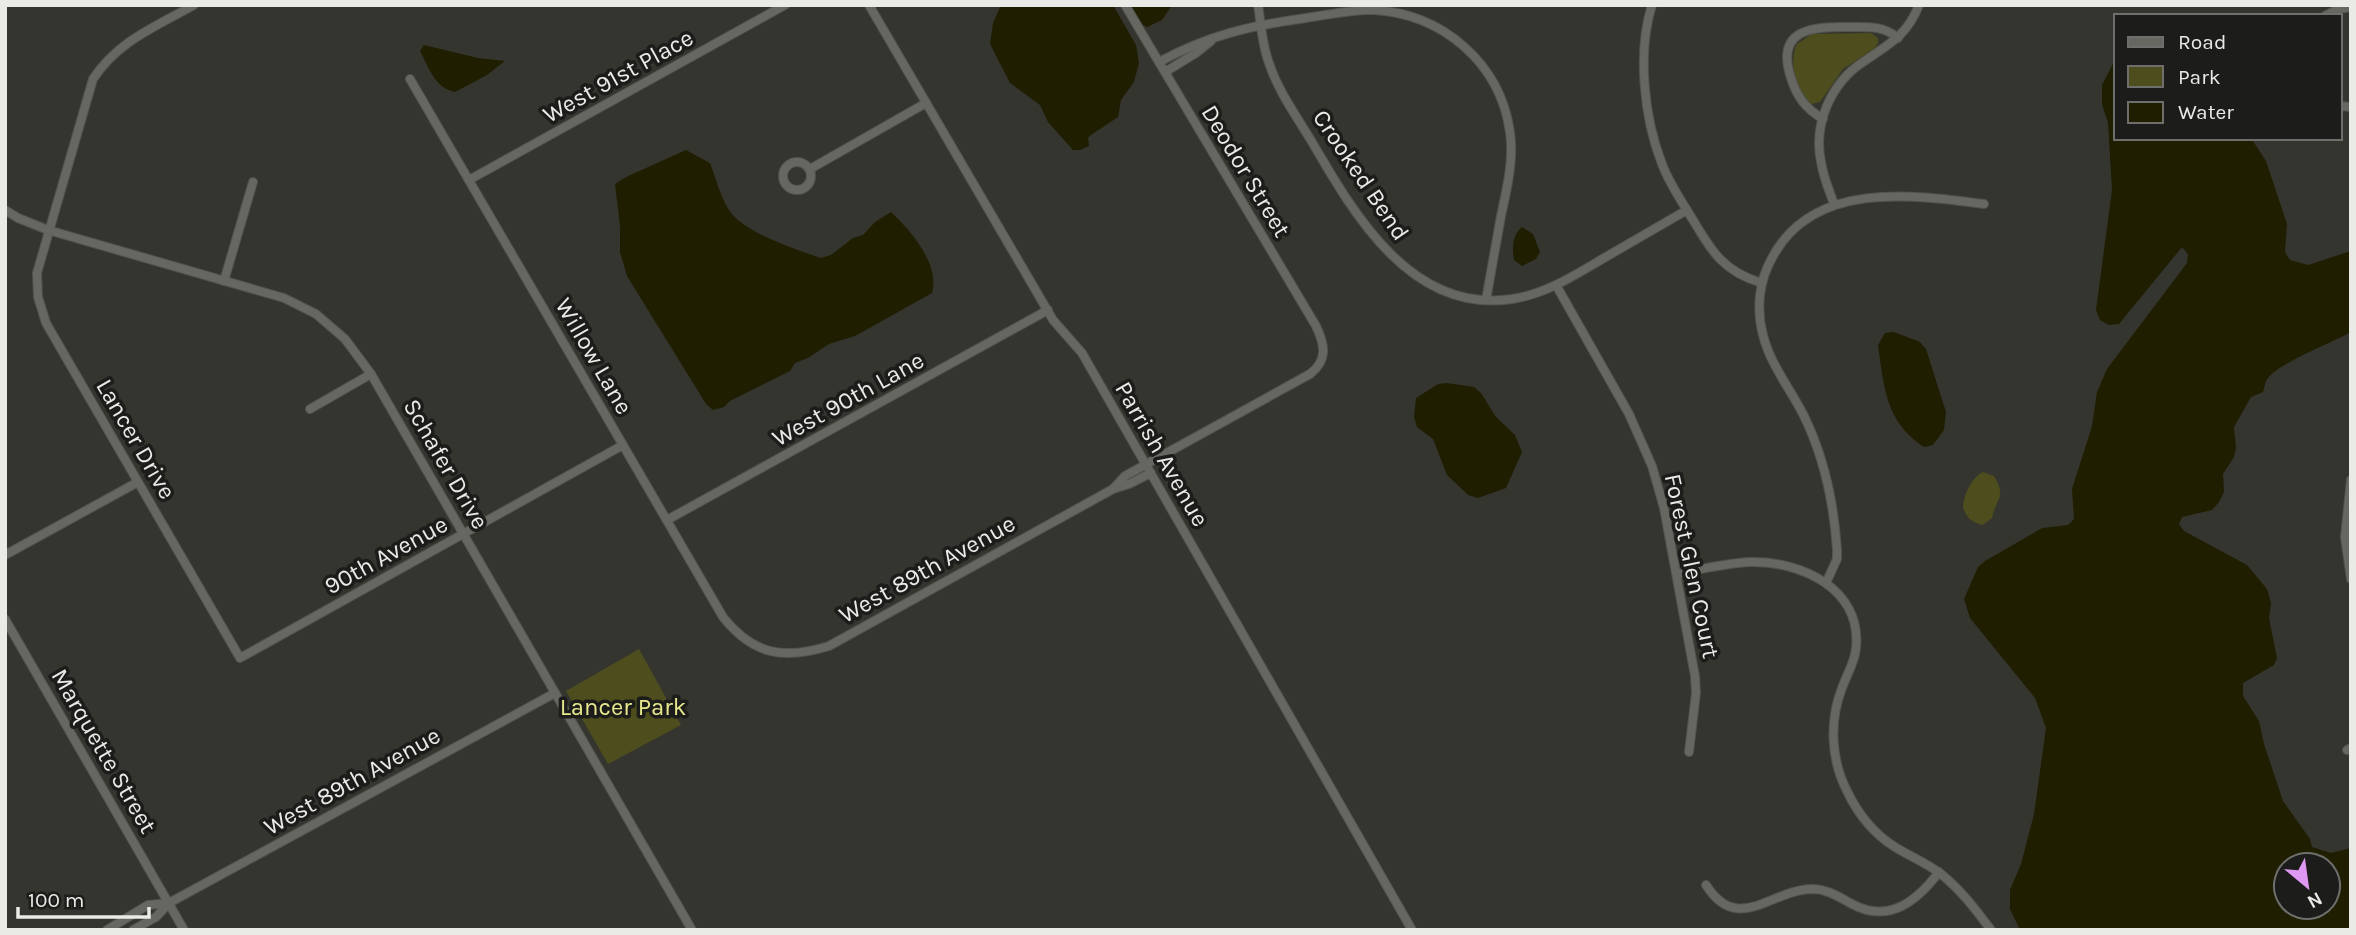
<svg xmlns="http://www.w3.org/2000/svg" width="2356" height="935" viewBox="0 0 2356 935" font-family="Karla,sans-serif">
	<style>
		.green { fill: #4d4d1d }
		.water { fill: #1f1e00; fill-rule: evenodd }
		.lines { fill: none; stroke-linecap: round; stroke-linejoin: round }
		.minor-casing { stroke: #52524d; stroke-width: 10 }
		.minor { stroke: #666760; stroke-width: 8 }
		.labels { text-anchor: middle; stroke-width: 7; stroke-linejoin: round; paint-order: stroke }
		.street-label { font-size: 24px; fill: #eaeae6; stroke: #1c1c1a }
		.park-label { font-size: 24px; fill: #e7e88d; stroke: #1c1c1a }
	</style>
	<rect width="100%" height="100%" fill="#35352f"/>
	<g class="green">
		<path d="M1871,33L1878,38V43L1875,48L1843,69L1820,102L1811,104C1796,92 1788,61 1797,44L1812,34Z"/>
		<path d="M1983,472L1994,476C2007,497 1996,499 1992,518L1983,525C1973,523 1966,518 1963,507C1964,495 1971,478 1983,472Z"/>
		<path d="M639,649L681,725L608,764L566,691Z"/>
	</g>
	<g class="water">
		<path d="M1001,5H1113L1136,45L1139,63L1134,82L1121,100L1118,117L1091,135L1088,138L1089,146L1080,150H1073L1048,122L1040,105L1010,83L990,44L993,23Z"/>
		<path d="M1131,5H1172L1162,20L1147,27L1143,25Z"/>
		<path d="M424,45L478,58L505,61L487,75L455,92C435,88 429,68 420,51Z"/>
		<path d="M2116,58V138H2251L2266,161L2287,224L2285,252L2290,260L2308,265L2351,251V332C2332,343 2275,364 2266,381C2265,384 2264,388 2263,392L2251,397L2234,427L2236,448L2234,457L2223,474L2224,492L2219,502L2212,510L2182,517L2179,524L2184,531L2247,565L2267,589L2271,603L2269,618L2277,658L2274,665L2243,683V696L2259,721L2264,744L2283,801L2310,839L2312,847L2331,853L2351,848V930H2020L2010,909V890L2021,864L2034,814L2046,728L2035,698L1970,618L1964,599L1978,567L1985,561L2042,528L2068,525L2074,519L2072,489L2092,426L2097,392L2107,369L2187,263L2188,254L2182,247L2119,324L2109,325L2100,320L2096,310L2112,190L2108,123L2102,104V85ZM2328,865V907H2286V865Z"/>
		<path d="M686,150L710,163C716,178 720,196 729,210C742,232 797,250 821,258L831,255L853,238L863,235L875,222L891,212C911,231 940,264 932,293L855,336L829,344L808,358L795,363L790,371L730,401L724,407L713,410L706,404L627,276L620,252V226L615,184L626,177Z"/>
		<path d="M1522,227L1533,234L1540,252L1536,259L1522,266L1514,260C1512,249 1512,235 1522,227Z"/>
		<path d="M1894,332L1920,342L1926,349L1946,412L1944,430L1933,445L1924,447C1885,422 1884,386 1878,345L1885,333Z"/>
		<path d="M1447,383L1474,387L1481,393L1496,417L1515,435L1522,452L1506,488L1478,498L1468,495L1447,475L1433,439L1417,427L1414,417L1416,398L1438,384Z"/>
	</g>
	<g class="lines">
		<defs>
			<g id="minor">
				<path d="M194,5C155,27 118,41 93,79L37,273L38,297L46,323L240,658L623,445"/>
				<path d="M869,5L1053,320L1082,353L1412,930"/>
				<path d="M1125,5L1316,326C1325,345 1328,360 1310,374L1125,476L1113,489L1129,484L1151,473"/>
				<path d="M1258,5C1261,24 1262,45 1269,63C1278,91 1297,117 1312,142C1355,216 1412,314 1512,299C1546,294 1575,275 1604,258C1632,242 1659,226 1687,210"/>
				<path d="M1652,5C1637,52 1644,118 1662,164C1669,183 1682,202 1693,220C1712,252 1724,272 1762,283"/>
				<path d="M2325,16L2338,9L2351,7"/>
				<path d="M1159,62C1209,35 1249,26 1306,18C1328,15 1352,9 1374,10C1443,14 1500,63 1510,132C1514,160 1507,188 1501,216C1496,244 1491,272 1486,300"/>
				<path d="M1165,72L1196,53L1211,41"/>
				<path d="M410,79L723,617C753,655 784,660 829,646L1113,489"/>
				<path d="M2340,106L2351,107"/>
				<path d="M1823,119C1805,108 1797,97 1791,78C1775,30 1811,26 1847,27C1866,27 1883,25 1898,38"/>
				<circle cx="797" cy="176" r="14"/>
				<path d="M810,169L926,103"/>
				<path d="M469,180L785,5"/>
				<path d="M1834,204C1829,190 1823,176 1821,162C1813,124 1831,83 1863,62C1889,44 1907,36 1919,5"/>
				<path d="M5,210L18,218L48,230L284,298L316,314L345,339L371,374L692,930"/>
				<path d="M224,281L253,182"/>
				<path d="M1556,285L1629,414L1652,466L1664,508L1695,676L1696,693L1689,752"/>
				<path d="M310,409L371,374"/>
				<path d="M2351,480L2345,537L2351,579"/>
				<path d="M667,520L1048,310"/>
				<path d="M5,555L138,482"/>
				<path d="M1677,574C1701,569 1726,563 1751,562C1800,561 1862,588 1856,648C1855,662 1847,674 1842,688C1829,721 1831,760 1847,791C1858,814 1874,834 1895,847C1911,857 1927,863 1941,874C1961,890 1976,910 1991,930"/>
				<path d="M1826,583L1837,559V550C1834,505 1824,457 1804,416C1791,390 1770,364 1763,335C1756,309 1759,281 1772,258C1812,181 1911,194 1984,204"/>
				<path d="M5,619L184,930"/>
				<path d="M2347,750L2351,748"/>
				<path d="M1706,885C1738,935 1770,890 1812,889C1827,889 1839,897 1852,904C1889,924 1917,901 1939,872"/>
				<path d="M107,930L148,905L169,903"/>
				<path d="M133,930L156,917L169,903L555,693"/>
			</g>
		</defs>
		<use href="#minor" class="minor-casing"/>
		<use href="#minor" class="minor"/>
	</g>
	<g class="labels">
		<g class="street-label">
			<text transform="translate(618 76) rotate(-29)" y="8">West 91st Place</text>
			<text transform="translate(1246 171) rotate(59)" y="8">Deodor Street</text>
			<text transform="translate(1361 175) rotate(56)" y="8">Crooked Bend</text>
			<text transform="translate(594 356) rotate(60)" y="8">Willow Lane</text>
			<text transform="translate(848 399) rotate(-29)" y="8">West 90th Lane</text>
			<text transform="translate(136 439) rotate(60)" y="8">Lancer Drive</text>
			<text transform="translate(1162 454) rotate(60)" y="8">Parrish Avenue</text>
			<text transform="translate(446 464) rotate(60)" y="8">Schafer Drive</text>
			<text transform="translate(386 555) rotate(-29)" y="8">90th Avenue</text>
			<text transform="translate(1692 566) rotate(78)" y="8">Forest Glen Court</text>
			<text transform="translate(927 569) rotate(-29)" y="8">West 89th Avenue</text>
			<text transform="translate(104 751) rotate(60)" y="8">Marquette Street</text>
			<text transform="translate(352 781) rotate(-29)" y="8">West 89th Avenue</text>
		</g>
		<g class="park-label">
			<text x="623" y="715">Lancer Park</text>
		</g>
	</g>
	<rect width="2356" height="935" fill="none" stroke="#eaeae6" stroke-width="14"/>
	<rect x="2114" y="14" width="228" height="126" fill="#1c1c1a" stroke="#6e6e6c" stroke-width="2"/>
	<rect x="2128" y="37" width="35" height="10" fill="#666760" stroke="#6e6e6c" stroke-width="2"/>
	<text x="2178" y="49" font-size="21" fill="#eaeae6">Road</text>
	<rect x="2128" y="66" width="35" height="21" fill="#4d4d1d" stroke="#6e6e6c" stroke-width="2"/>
	<text x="2178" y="84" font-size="21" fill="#eaeae6">Park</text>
	<rect x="2128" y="102" width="35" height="21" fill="#1f1e00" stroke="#6e6e6c" stroke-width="2"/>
	<text x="2178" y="119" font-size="21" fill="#eaeae6">Water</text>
	<g transform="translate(2307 886) rotate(151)"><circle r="33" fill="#1c1c1a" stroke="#6e6e6c" stroke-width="2"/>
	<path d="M0-5L12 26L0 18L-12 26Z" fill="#de98f2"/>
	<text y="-10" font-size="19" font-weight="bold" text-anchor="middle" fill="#eaeae6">N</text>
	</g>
	<path d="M18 907v10h131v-10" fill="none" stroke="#eaeae6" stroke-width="3.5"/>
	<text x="28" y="907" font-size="21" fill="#eaeae6" stroke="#1c1c1a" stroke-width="5" paint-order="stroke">100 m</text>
</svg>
